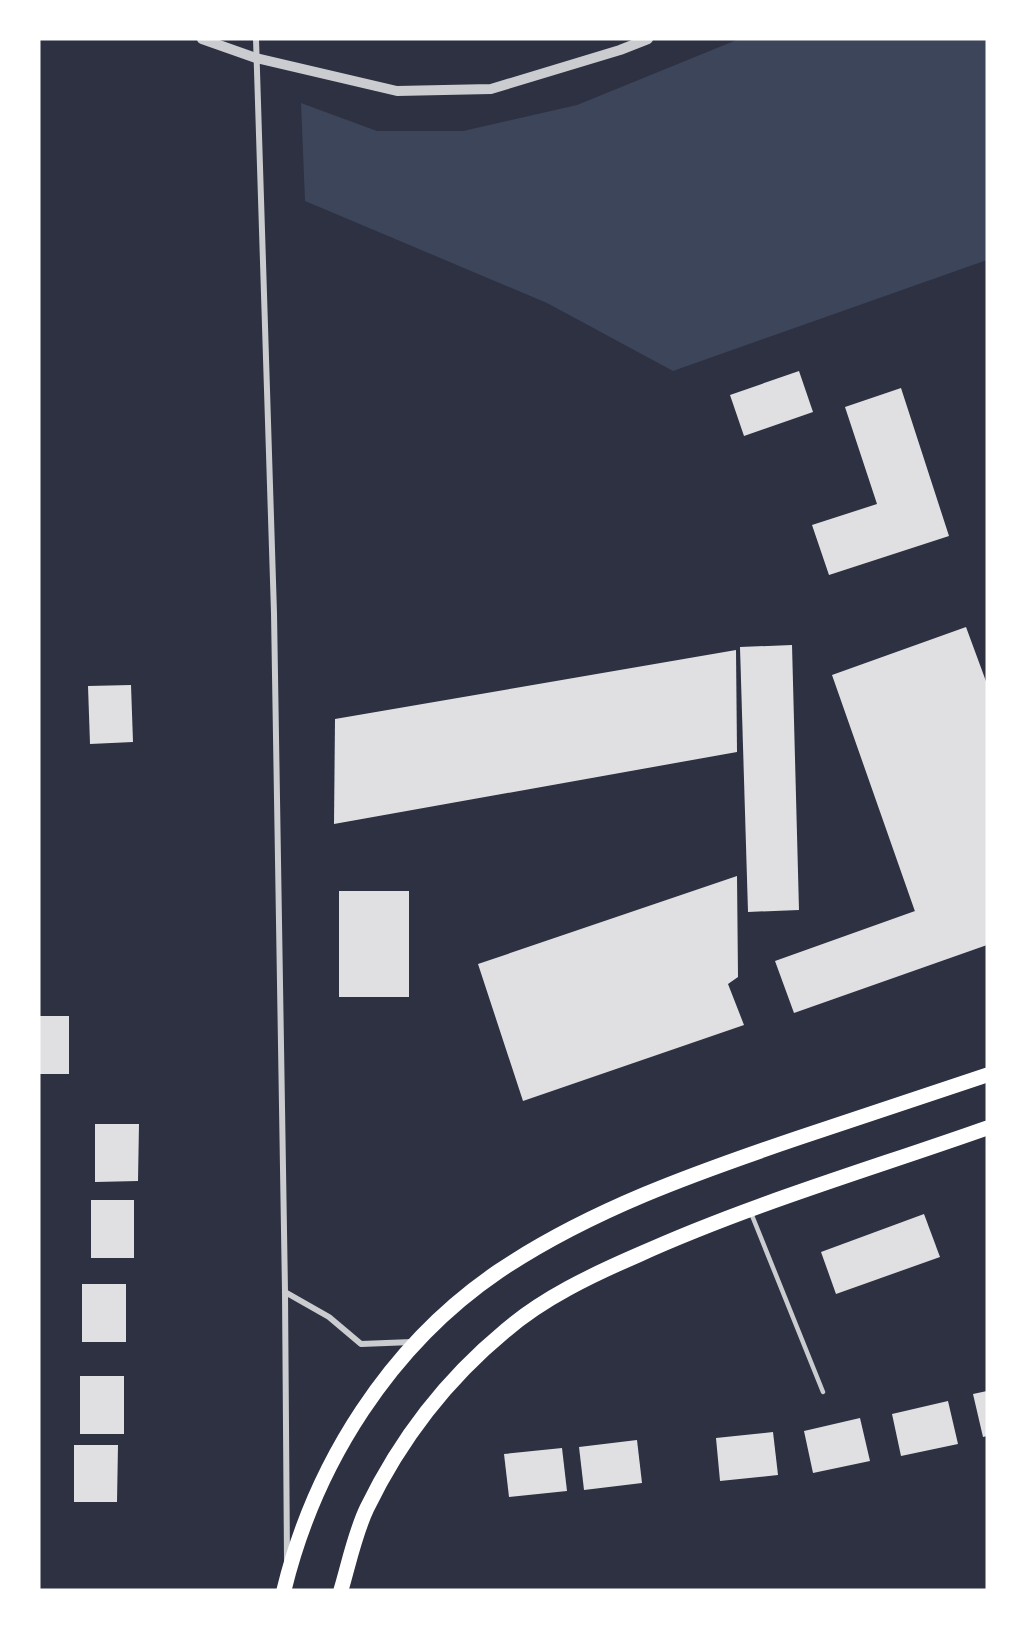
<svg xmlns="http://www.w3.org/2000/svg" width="1026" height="1629" viewBox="0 0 1026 1629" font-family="Roboto,sans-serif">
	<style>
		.green { fill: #3c4559 }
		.building { fill: #e0e0e3 }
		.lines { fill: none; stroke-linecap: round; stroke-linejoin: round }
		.service { stroke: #caccd0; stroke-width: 4.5 }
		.minor { stroke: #caccd0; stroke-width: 6 }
		.tertiary { stroke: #caccd0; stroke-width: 10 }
		.primary { stroke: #fff; stroke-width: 15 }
	</style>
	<rect width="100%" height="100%" fill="#2d3142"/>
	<path class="green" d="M739,39H987V260L673,371L547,303L305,201L301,103L377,131H463L577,105Z"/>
	<g class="building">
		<path d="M799,371L813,412L744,436L730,395Z"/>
		<path d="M901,388L949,536L829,575L812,525L877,504L845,407Z"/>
		<path d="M966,627L987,684V945L794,1013L775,961L915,911L918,920L832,675Z"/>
		<path d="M792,645L799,910L748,912L740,647Z"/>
		<path d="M736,650L737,752L334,824L335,719Z"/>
		<path d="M131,685L133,742L90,744L88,686Z"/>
		<path d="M737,876L738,977L728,984L744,1025L523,1101L478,964Z"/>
		<rect x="339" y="891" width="70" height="106"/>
		<rect x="39" y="1016" width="30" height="58"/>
		<path d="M95,1124H139L138,1181L95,1182Z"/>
		<rect x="91" y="1200" width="43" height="58"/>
		<path d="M924,1214L940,1257L836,1294L821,1252Z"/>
		<rect x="82" y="1284" width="44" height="58"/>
		<rect x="80" y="1376" width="44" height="58"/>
		<path d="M987,1391V1436L983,1437L973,1394Z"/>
		<path d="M948,1401L958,1444L901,1456L892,1414Z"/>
		<path d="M860,1418L870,1461L813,1473L804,1431Z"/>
		<path d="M773,1432L778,1475L720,1481L716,1438Z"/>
		<path d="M637,1440L642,1483L584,1490L579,1447Z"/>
		<path d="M74,1445H118L117,1502H74Z"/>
		<path d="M562,1448L567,1491L509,1497L504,1454Z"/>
	</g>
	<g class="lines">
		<path class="service" d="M751,1213L823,1392"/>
		<g class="minor">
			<path d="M256,39L274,613L285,1292L287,1560"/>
			<path d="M285,1292L329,1317L361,1344L412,1342"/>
		</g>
		<path class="tertiary" d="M202,39L256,58L397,91L491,89L620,50L648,39"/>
		<g class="primary">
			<path d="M284,1590C315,1463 390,1345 499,1271C590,1210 695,1173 798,1138C861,1117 924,1096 987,1075"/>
			<path d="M341,1590C349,1563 355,1533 367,1508C400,1440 447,1379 505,1331C543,1298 592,1275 638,1255C751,1204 871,1169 987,1128"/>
		</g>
	</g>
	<rect width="1026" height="1629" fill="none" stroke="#ffffff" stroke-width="81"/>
</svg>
